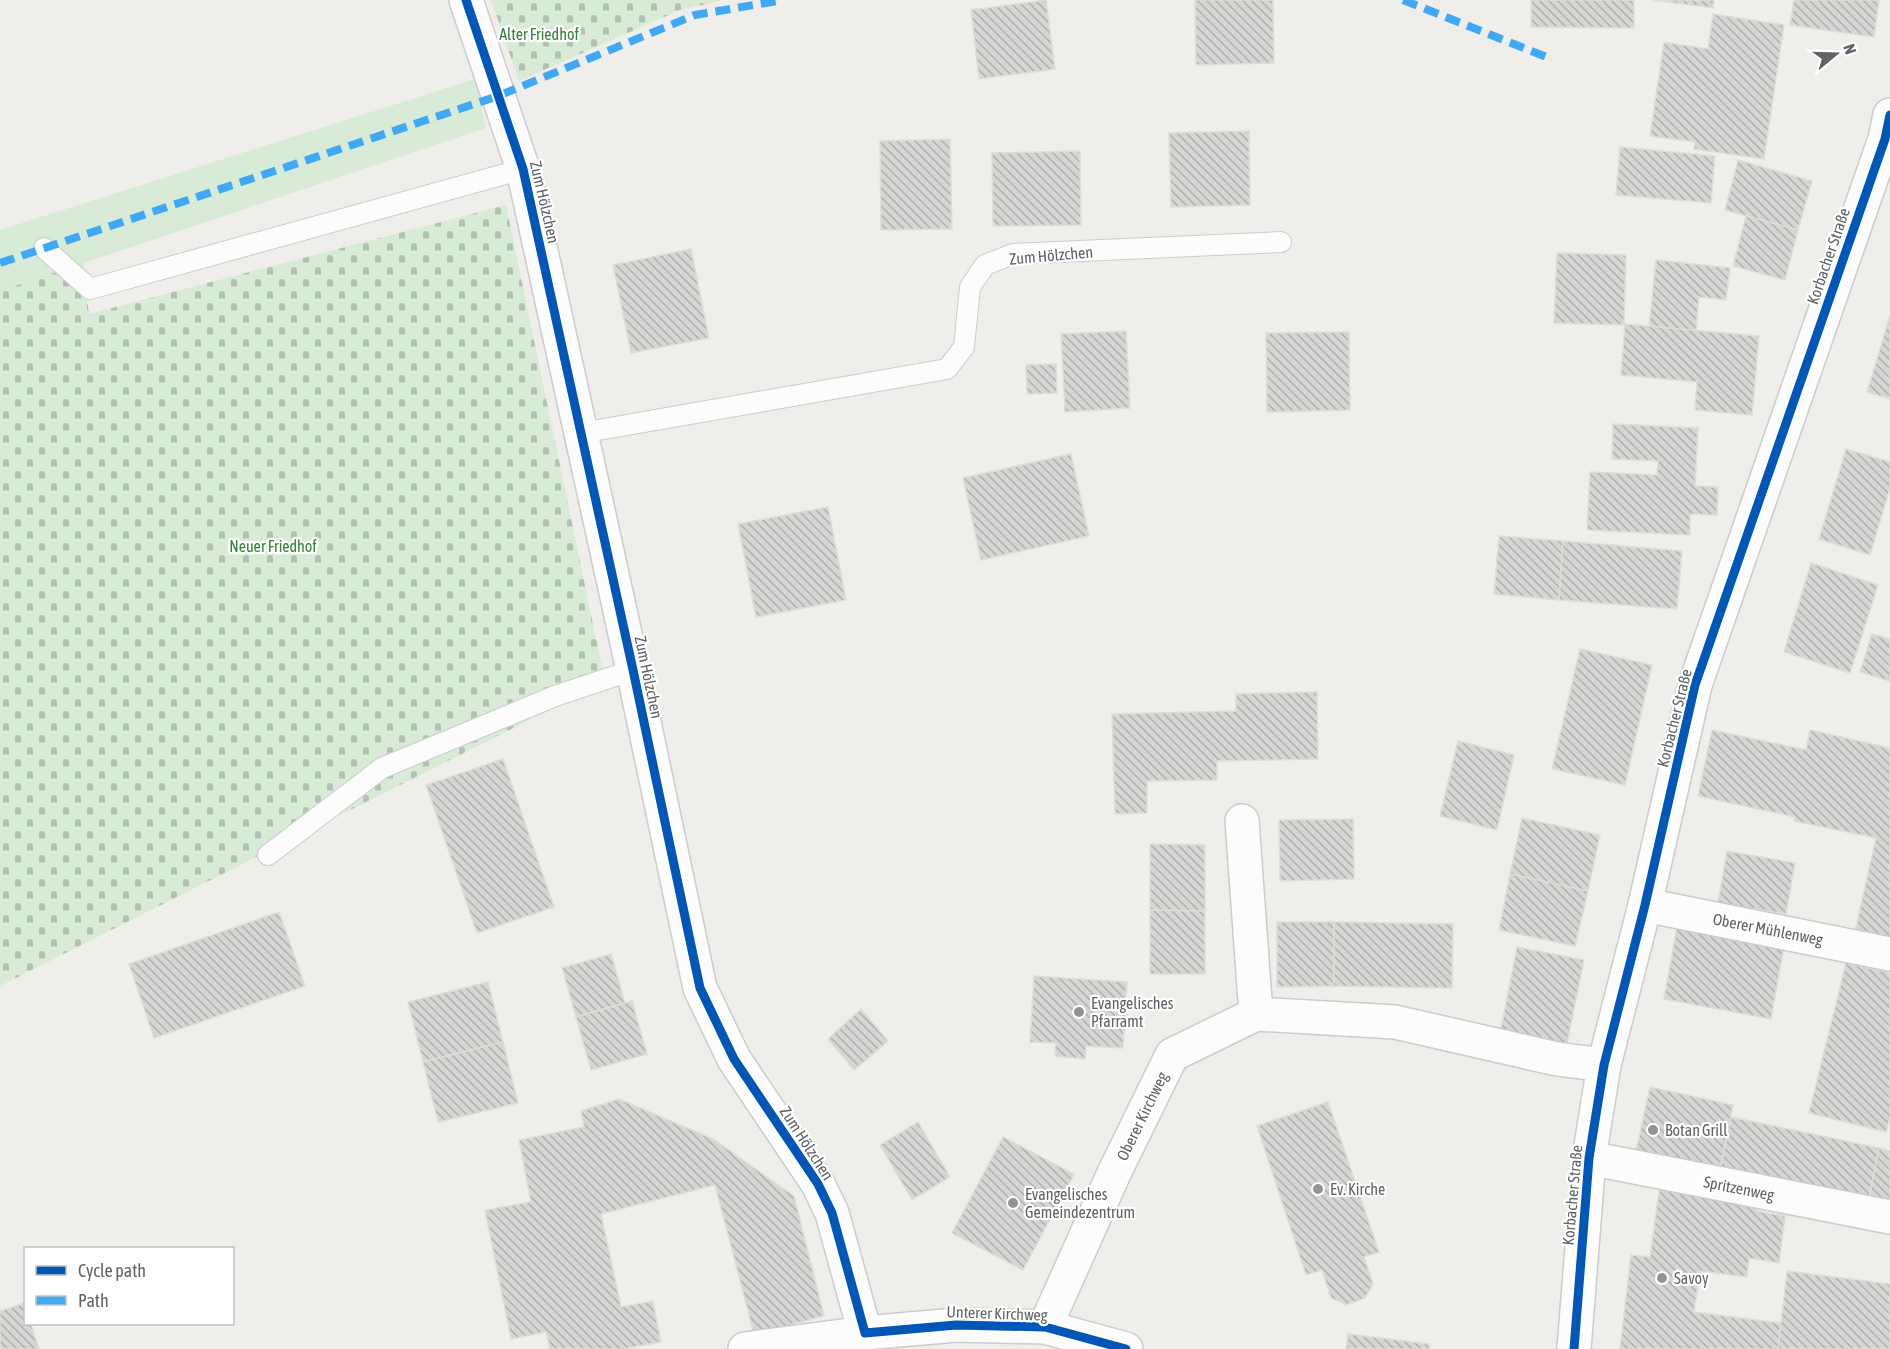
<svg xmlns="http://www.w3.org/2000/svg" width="1890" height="1349" viewBox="0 0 1890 1349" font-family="'Asap Condensed',sans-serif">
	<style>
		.green { fill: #d8ebd6 }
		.cemetery { fill: url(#cemetery-stones) }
		.building { fill: url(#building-back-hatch); stroke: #deddd9; stroke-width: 1.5 }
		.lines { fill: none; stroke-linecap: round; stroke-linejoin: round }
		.service-casing { stroke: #cbcccc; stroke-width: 22 }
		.minor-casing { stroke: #cbcccc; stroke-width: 36 }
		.tertiary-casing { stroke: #cbcccc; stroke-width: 36 }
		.service { stroke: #fdfcfc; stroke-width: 20 }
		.minor { stroke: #fdfcfc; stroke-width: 33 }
		.tertiary { stroke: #fdfcfc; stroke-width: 33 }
		.quiet { stroke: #3fa9f5; stroke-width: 8; stroke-dasharray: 15 8; stroke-linecap: butt }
		.cycleway-casing { stroke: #fff; stroke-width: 13 }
		.cycleway { stroke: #0057b8; stroke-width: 9 }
		.poi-dot { fill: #919496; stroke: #fff; stroke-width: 2 }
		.labels { text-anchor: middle; stroke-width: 4.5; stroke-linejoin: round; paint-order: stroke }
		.park-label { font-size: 16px; fill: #348238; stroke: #fff }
		.street-label { font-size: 16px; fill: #5f6368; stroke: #fff }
		.poi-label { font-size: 16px; fill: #5f6368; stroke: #fff; text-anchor: start }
	</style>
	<defs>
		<pattern id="cemetery-stones" width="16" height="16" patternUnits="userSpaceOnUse" patternTransform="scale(1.5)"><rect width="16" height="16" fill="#d8ebd6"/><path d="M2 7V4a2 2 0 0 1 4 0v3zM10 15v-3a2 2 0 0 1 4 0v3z" fill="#b2c2b1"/></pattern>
		<pattern id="building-back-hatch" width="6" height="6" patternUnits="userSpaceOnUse" patternTransform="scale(1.5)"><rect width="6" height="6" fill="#d6d5d3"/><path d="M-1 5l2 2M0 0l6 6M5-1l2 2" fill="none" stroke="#b1b0af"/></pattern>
	</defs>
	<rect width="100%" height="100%" fill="#efeeea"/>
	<path class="green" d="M475,79L486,128L0,291V230Z"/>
	<g class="cemetery">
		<path d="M491,0H723L680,10L519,81Z"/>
		<path d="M506,205L605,682L0,986V291L83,263L89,314Z"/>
	</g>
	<g class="building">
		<path d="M1046,0L1055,69L979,79L971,10Z"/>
		<path d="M1195,0H1273L1274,63L1196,65Z"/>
		<path d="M1531,0H1634V28L1531,27Z"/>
		<path d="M1653,0H1714L1713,8Z"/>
		<path d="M1794,0H1879L1874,37L1790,25Z"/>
		<path d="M1713,14L1784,25L1764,159L1694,149L1695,142L1650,136L1664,42L1708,49Z"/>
		<path d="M1249,131L1250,205L1171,207L1169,133Z"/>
		<path d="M950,139L952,229L881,230L880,141Z"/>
		<path d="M1620,147L1715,156L1711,203L1616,195Z"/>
		<path d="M1080,151L1081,225L993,226L992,153Z"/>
		<path d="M1738,160L1812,181L1798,230L1725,210Z"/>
		<path d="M1746,216L1798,230L1785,280L1733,266Z"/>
		<path d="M691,249L709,338L631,353L613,265Z"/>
		<path d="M1557,253L1626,255L1624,325L1554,323Z"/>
		<path d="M1656,260L1730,268L1726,300L1699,297L1696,331L1649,327Z"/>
		<path d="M1890,316V399L1867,392Z"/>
		<path d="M1625,324L1759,336L1752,415L1695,410L1697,382L1621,375Z"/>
		<path d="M1126,331L1130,408L1065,412L1061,334Z"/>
		<path d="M1349,332L1350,410L1267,412L1266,333Z"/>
		<path d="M1056,364L1057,393L1027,394L1026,365Z"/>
		<path d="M1613,424L1698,428L1695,486L1718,487L1717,515L1690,514V535L1587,530L1590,472L1657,475L1658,461L1612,459Z"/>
		<path d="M1846,449L1890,462V488L1870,555L1819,539Z"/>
		<path d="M1071,454L1089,536L981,560L963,478Z"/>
		<path d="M828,507L846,600L756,617L738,524Z"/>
		<path d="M1499,536L1563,541L1559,600L1494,594Z"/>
		<path d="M1563,541L1682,551L1677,609L1559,600Z"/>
		<path d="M1811,563L1878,585L1850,673L1784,652Z"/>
		<path d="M1872,634L1890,639V681L1860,672Z"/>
		<path d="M1580,649L1652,665L1625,785L1552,769Z"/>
		<path d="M1317,692L1318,759L1217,761V780L1147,781V813L1115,814L1112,714L1236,711V694Z"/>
		<path d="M1712,730L1806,750L1810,730L1890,748V940L1855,932L1876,838L1794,821L1795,817L1698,796Z"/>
		<path d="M1458,741L1514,755L1497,830L1440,816Z"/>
		<path d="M503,759L554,907L477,933L426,785Z"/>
		<path d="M1522,818L1600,835L1588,891L1510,874Z"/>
		<path d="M1353,819L1354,879L1280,881L1279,820Z"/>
		<path d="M1150,844L1205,845V911L1150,910Z"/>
		<path d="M1727,851L1795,863L1786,914L1718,903Z"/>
		<path d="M1510,874L1588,891L1575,946L1499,930Z"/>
		<path d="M1150,910L1205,911V974H1150Z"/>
		<path d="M279,912L305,986L154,1038L129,964Z"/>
		<path d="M1277,922H1334V986L1277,987Z"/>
		<path d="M1334,922L1453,924L1452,988L1334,986Z"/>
		<path d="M1677,926L1784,946L1771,1019L1664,999Z"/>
		<path d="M1517,947L1584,960L1565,1053L1499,1039Z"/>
		<path d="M611,954L625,1003L576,1017L562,968Z"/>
		<path d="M1846,963L1890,973V1117L1886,1132L1809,1113Z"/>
		<path d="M1034,976L1127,982L1123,1048L1086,1046L1085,1059L1055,1056L1056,1043L1030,1042Z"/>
		<path d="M488,982L503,1042L423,1062L408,1002Z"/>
		<path d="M632,1001L647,1054L591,1070L576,1017Z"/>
		<path d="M861,1009L888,1041L854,1070L828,1039Z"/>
		<path d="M503,1042L518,1103L438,1122L423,1062Z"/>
		<path d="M1650,1087L1733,1105L1720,1170L1636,1151Z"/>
		<path d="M619,1099L713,1139L794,1196L824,1316L754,1334L715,1185L601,1214L621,1307L653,1301L661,1342L623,1349H550L546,1332L511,1339L485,1210L531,1202L519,1140L584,1127L581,1111Z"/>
		<path d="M1328,1102L1379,1252L1364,1257L1373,1284L1365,1298L1346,1305L1331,1298L1322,1270L1306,1275L1257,1126Z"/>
		<path d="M1731,1117L1879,1148L1869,1198L1720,1170Z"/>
		<path d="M918,1122L950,1177L912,1200L880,1145Z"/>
		<path d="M1003,1137L1074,1174L1023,1270L952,1233Z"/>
		<path d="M1879,1148L1890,1151V1203L1869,1198Z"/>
		<path d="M1660,1184L1759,1197L1756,1211L1785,1216L1779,1263L1749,1258L1747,1277L1700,1271L1694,1312L1781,1323L1778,1349H1620L1631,1255L1650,1257Z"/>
		<path d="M1787,1271L1890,1284V1349H1778Z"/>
		<path d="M24,1303L26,1324H31L39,1349H0V1311Z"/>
		<path d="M1348,1334L1429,1344V1349H1346Z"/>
	</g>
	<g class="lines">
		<defs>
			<g id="service">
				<path d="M44,248L90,289L523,169"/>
				<path d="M581,433L947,369L964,347L970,287L985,265L1013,254L1281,242"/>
				<path d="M268,855L382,768L555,696L633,670"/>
			</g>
			<g id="minor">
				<path d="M466,0L523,169L633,670L700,988L734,1059L818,1184L832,1213L865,1333"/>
				<path d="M1242,821L1256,1014"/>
				<path d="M1645,905L1890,954"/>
				<path d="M1589,1158L1890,1217"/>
				<path d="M1045,1327L1115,1171L1172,1055L1256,1014L1395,1022L1557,1059L1604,1065"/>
				<path d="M745,1349L865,1333L956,1325L1045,1327L1126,1349"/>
			</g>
			<path id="tertiary" d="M1574,1349L1589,1158L1604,1065L1645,905L1695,685L1885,139L1890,115"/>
		</defs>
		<use href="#service" class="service-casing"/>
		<use href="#minor" class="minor-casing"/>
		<use href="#tertiary" class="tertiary-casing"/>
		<use href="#service" class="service"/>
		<use href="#minor" class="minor"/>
		<use href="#tertiary" class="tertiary"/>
		<g class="quiet">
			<path d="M1403,0L1549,58"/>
			<path d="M0,263L498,96L695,15L783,0"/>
		</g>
		<defs>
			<g id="cycleway">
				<path d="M466,0L523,169L633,670L700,988L734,1059L818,1184L832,1213L865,1333L956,1325L1045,1327L1126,1349"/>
				<path d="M1574,1349L1589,1158L1604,1065L1645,905L1695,685L1885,139L1890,115"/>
			</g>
		</defs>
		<use href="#cycleway" class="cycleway-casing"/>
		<use href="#cycleway" class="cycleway"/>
	</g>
	<g class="poi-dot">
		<circle cx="1079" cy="1012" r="6"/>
		<circle cx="1653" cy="1130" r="6"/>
		<circle cx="1318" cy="1189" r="6"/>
		<circle cx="1013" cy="1203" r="6"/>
		<circle cx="1662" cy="1278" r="6"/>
	</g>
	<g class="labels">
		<g class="park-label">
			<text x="539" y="40">Alter Friedhof</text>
			<text x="273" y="552">Neuer Friedhof</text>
		</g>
		<g class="street-label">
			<text transform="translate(545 202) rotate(77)" y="6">Zum Hölzchen</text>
			<text transform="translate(1051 255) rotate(-5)" y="6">Zum Hölzchen</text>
			<text transform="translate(1828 256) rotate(-71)" y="6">Korbacher Straße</text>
			<text transform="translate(649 677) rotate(78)" y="6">Zum Hölzchen</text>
			<text transform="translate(1674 718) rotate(-76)" y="6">Korbacher Straße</text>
			<text transform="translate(1768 929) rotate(11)" y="6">Oberer Mühlenweg</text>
			<text transform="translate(1142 1116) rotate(-64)" y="6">Oberer Kirchweg</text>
			<text transform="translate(807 1143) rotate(57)" y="6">Zum Hölzchen</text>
			<text transform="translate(1739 1188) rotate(11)" y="6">Spritzenweg</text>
			<text transform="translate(1572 1195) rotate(-85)" y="6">Korbacher Straße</text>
			<text transform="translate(997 1313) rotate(2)" y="6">Unterer Kirchweg</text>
		</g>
		<g class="poi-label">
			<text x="1091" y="1009">Evangelisches<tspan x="1091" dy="18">Pfarramt</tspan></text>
			<text x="1665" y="1136">Botan Grill</text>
			<text x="1330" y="1195">Ev. Kirche</text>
			<text x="1025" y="1200">Evangelisches<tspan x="1025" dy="18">Gemeindezentrum</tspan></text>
			<text x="1674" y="1284">Savoy</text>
		</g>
	</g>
	<rect x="24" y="1247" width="210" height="78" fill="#ffffff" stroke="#bfc1c3" stroke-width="1.5"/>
	<rect x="36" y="1266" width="30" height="9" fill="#0057b8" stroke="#bfc1c3" stroke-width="1.5"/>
	<text x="78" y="1277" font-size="18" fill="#5f6368">Cycle path</text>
	<rect x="36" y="1296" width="30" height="9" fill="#3fa9f5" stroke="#bfc1c3" stroke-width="1.5"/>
	<text x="78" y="1307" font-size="18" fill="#5f6368">Path</text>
	<g transform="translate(1836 54) rotate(71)" stroke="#ffffff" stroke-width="4.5" paint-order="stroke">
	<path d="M0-4.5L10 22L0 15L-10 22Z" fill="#5f6368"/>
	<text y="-9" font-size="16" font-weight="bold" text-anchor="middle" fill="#5f6368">N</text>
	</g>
</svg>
